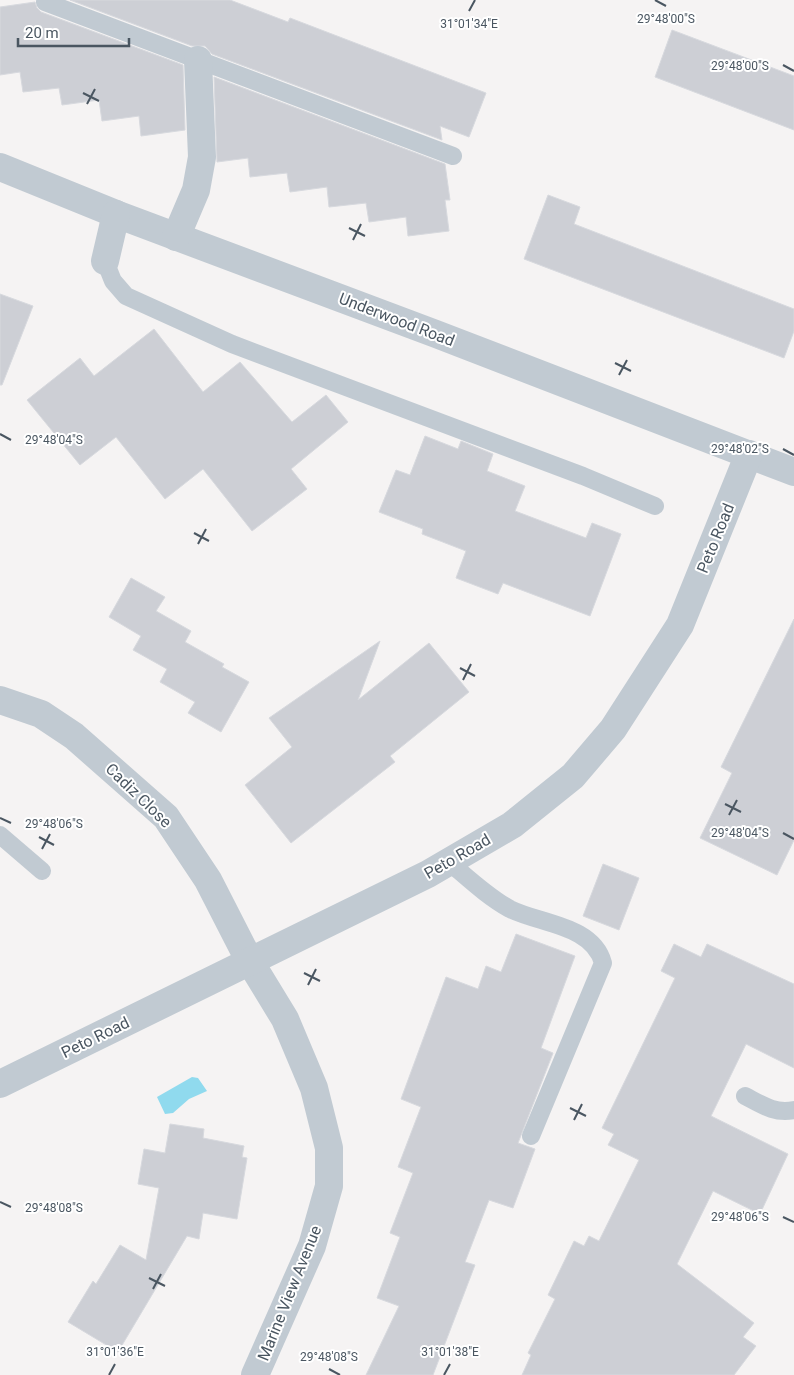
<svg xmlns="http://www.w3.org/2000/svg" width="794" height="1375" viewBox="0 0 794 1375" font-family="Roboto,sans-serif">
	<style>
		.water { fill: #90daee }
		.building { fill: #cdcfd5; stroke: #d7d9de }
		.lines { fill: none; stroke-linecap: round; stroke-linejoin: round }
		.lane { stroke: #c1cad2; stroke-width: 18 }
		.street { stroke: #c1cad2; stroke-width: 28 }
		.ticks { fill: none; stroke: #4a5661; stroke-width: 2 }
		.labels { text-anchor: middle; stroke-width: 4; stroke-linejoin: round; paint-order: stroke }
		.street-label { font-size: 16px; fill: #4a5661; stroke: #fff }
		.ticks-label { font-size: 12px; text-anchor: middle; fill: #4a5661; stroke: #fff; stroke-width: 4; stroke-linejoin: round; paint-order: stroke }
	</style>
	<rect width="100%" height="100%" fill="#f5f3f3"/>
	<path class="water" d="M192,1077L198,1078L207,1091L189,1099L173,1113L165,1114L157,1097Z"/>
	<g class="building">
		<path d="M70,0H230L288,22L290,18L486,93L469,137L440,126L442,140L212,54L205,46H192Z"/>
		<path d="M35,2L37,8L41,12L183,65L185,130L141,136L139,116L102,121L99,100L62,105L59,88L23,92L20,72L0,75V7Z"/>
		<path d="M672,30L794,76V130L655,77Z"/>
		<path d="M214,77L445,164L450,200H445L449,231L408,236L406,217L369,222L366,203L329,207L327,187L290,192L287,173L250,177L248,158L217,162Z"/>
		<path d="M548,195L580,207L574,224L794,309V331L784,358L524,259Z"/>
		<path d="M0,294L33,306L2,385H0Z"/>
		<path d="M154,329L203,392L240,362L292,422L326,395L348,422L291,469L307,489L252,531L203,469L165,499L116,437L80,465L27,400L80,358L94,376Z"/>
		<path d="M425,436L458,449L461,441L493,454L487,471L525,486L515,511L586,538L592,523L621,534L590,616L503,583L498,594L456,578L466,551L422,534L423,529L379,512L396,470L410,475Z"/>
		<path d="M131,578L165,597L156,611L191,631L185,642L224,664L222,667L249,682L221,732L188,713L195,702L160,682L167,669L133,650L141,636L109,617Z"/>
		<path d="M794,619V840L777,875L700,838L732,773L721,767Z"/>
		<path d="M380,641L358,700L429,643L469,692L390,756L395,762L291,843L245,785L292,747L269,718Z"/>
		<path d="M603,864L639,878L619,930L583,916Z"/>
		<path d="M516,934L575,956L541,1048L553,1053L518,1143L535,1149L513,1208L489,1200L465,1262L475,1265L433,1375H366L399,1306L377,1298L400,1237L390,1233L413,1173L398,1167L421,1107L401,1099L446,977L478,989L486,966L501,972Z"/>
		<path d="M674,944L701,957L707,944L794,984V1068L746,1044L711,1116L788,1154L760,1214L713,1191L677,1264L754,1323L743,1337L756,1346L734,1375H522L531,1355L528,1353L555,1299L548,1295L574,1241L584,1246L589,1236L599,1241L639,1160L608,1145L614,1134L602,1128L675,978L661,971Z"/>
		<path d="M170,1124L204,1129L203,1138L244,1146L242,1157L247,1158L237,1219L203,1213L199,1239L187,1236L118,1352L68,1322L93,1281L96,1284L120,1245L146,1260L159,1188L138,1184L144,1149L165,1153Z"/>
	</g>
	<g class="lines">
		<g class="lane">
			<path d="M45,2L453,156"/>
			<path d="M105,261L113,281L126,296L232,344L583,476L655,506"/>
			<path d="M0,835L42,871"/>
			<path d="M449,862C468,878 488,897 510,909C540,924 593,925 603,963L531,1136"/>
			<path d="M745,1096C762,1105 775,1114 794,1110"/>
		</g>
		<g class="street">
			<path d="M0,167L116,214L436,334L794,472"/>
			<path d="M176,237L196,190L202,157L198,60"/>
			<path d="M105,261L116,214"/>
			<path d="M0,700L41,714L74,736L166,817L208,880L249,960L285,1019L314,1088L329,1148V1186L312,1246L255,1375"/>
			<path d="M0,1084L428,874L512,825L573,776L613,729L680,625L749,454"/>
		</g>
	</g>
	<path class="ticks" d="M655,0L666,6M469,11L475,0M783,65L794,71M83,93L99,101M87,104L95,89M349,228L365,236M353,240L361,224M615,363L631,371M619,375L627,360M0,434L11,440M783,449L794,455M194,533L209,541M198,544L206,529M460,668L475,676M463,680L471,664M725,804L741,812M729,815L737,800M0,818L11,823M783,833L794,839M39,837L54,845M42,849L50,834M304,973L320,981M308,985L316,969M570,1108L586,1116M574,1120L582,1104M0,1202L11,1207M783,1217L794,1222M149,1278L165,1286M153,1289L161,1274M329,1369L340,1375M109,1375L115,1364M444,1375L450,1364"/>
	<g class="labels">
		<g class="street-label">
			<text transform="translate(397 319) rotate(21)" y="6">Underwood Road</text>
			<text transform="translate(715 538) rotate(-68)" y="6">Peto Road</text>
			<text transform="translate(139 795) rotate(44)" y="6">Cadiz Close</text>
			<text transform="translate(457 856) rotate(-30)" y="6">Peto Road</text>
			<text transform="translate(95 1037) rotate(-26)" y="6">Peto Road</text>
			<text transform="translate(289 1293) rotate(-68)" y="6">Marine View Avenue</text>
		</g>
	</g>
	<g class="ticks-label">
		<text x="666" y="23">29°48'00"S</text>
		<text x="469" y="28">31°01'34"E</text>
		<text x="740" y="70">29°48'00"S</text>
		<text x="54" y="444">29°48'04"S</text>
		<text x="740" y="453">29°48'02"S</text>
		<text x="54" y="828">29°48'06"S</text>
		<text x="740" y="837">29°48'04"S</text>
		<text x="54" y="1212">29°48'08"S</text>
		<text x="740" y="1221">29°48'06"S</text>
		<text x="115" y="1356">31°01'36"E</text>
		<text x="450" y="1356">31°01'38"E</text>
		<text x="329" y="1361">29°48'08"S</text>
	</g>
	<path d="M18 38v8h111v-8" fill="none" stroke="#4a5661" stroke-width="2.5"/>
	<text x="25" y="38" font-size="15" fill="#4a5661" stroke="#ffffff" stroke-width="4" paint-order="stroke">20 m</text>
</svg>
